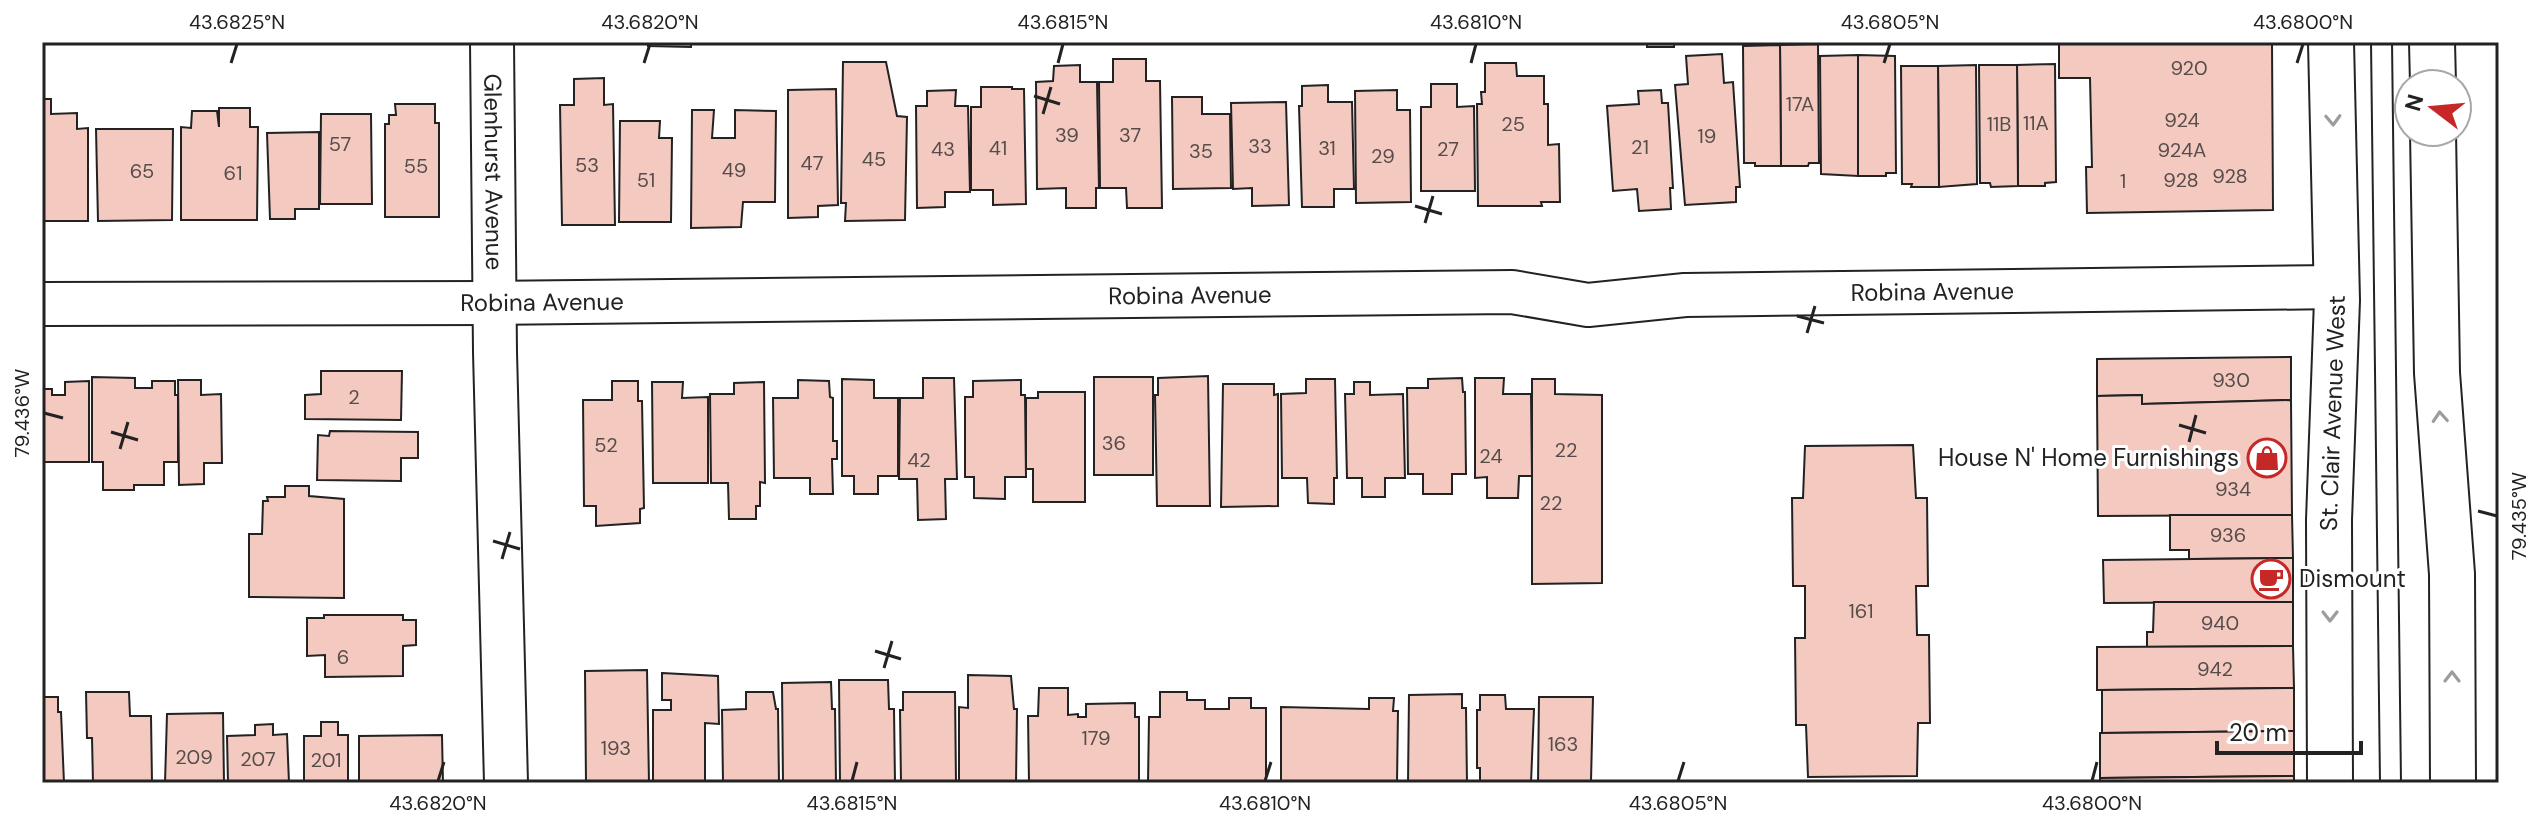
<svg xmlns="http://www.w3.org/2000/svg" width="2541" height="825" viewBox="0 0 2541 825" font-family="'DM Sans',sans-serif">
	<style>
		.building { fill: #f3c9c0; stroke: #222; stroke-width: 2 }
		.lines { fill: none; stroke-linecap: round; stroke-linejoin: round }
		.minor-casing { stroke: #222; stroke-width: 46 }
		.secondary-casing { stroke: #222; stroke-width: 48 }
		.minor { stroke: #fff; stroke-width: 42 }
		.secondary { stroke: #fff; stroke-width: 44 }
		.tram { stroke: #222; stroke-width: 2 }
		.oneway { stroke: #9c9c9c }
		.ticks { fill: none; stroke: #222; stroke-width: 3 }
		.labels { text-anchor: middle; stroke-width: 6; stroke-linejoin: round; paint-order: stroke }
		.number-label { font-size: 20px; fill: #564c4a }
		.street-label { font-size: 24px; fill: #222; stroke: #fff }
		.poi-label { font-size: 24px; fill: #222; stroke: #fff; text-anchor: end }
		.neatline { fill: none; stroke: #222; stroke-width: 3 }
		.ticks-label { font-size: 20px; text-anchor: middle; fill: #222 }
	</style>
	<rect width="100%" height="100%" fill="#fff"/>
	<g class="building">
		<path d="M648,42H691V47L648,46Z"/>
		<path d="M872,42H910V44L872,43Z"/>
		<rect x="1647" y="42" width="27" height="5"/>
		<path d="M2059,42H2272L2273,210L2087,213L2086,167H2092L2090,78H2059Z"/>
		<path d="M1818,44L1819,163H1809L1808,166H1781L1780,45Z"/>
		<path d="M1780,45L1781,166H1755V163H1744L1743,46Z"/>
		<path d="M1722,54L1724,83L1733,82L1740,187H1736V202L1685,205L1675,85L1688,84L1686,56Z"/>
		<path d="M1858,55V176L1821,174L1820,56Z"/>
		<path d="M1858,55L1895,56L1896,173H1886V176H1858Z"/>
		<path d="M1113,59H1146V81H1160L1162,208H1127L1126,188H1100L1099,82H1113Z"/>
		<path d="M843,62H886L897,116L907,117L905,220L845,221L846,203H841Z"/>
		<path d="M1485,63H1516L1517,76H1544V104H1548V145L1559,144L1560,202H1541L1542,206H1478L1477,104H1482L1481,92H1485Z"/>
		<path d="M2055,64L2056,182L2045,183V186H2018L2017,65Z"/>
		<path d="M1080,65V82H1097L1099,188H1096V208H1066V188L1037,189L1036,82L1053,81L1054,66Z"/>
		<path d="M1976,65L1977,184L1939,187L1938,66Z"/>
		<path d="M1979,65H2017L2018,186L1991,187L1990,183H1980Z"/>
		<path d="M1901,66H1938L1939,187H1911L1912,184H1902Z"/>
		<path d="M604,78V105L613,104L615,225H562L560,105H574V79Z"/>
		<path d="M1431,84H1457V107L1474,106L1475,191H1421V107H1431Z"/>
		<path d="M1328,85V102H1352L1354,189H1334V207H1302L1299,106H1302V86Z"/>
		<path d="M981,87H1012V89H1024L1026,204L993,205V190H971V107H981Z"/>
		<path d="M836,89L838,205L818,206V217L788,218V90Z"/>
		<path d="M956,90L955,106H968L970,192H945V207L917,208L916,106H927V91Z"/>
		<path d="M1397,90V110H1410L1411,202L1356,203L1355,91Z"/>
		<path d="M1661,90L1662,103H1668L1673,188H1670L1671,209L1639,211L1637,189L1613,191L1607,106L1639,104L1638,91Z"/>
		<path d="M1172,97H1202V114H1230L1231,188L1173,189Z"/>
		<path d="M42,99H51V114L77,113V129L88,128V221H42Z"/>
		<path d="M1286,102L1289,205L1252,206V188L1233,189L1231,103Z"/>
		<path d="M395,104H435V123H439V217H385V124H389V115H396Z"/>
		<path d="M219,108H250V127H258L257,220H181V127L191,128L192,111H217L219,127Z"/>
		<path d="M692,110H714L712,138H735V110L776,111L775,202H743L741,227L691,228Z"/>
		<path d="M321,114H371L372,204H320Z"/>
		<path d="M620,121H660L659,138H672L671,222H619Z"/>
		<path d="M96,129H173L172,220L98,221Z"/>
		<path d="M319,132V209H295V219H270L267,133Z"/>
		<path d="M2291,357V400L2142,404V395L2097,396V359Z"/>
		<path d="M321,371H402L401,420L305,419V395L321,394Z"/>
		<path d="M1208,376L1210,506H1157L1155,395H1158V378Z"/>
		<path d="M92,377L135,378V388H152V381H175V395H178V462H164V485H134V490H103V462H92Z"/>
		<rect x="1094" y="377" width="59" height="98"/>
		<path d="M923,378H954L957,479H945L946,519L918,520L917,479H899L900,398H923Z"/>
		<path d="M1462,378L1463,392H1465L1466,474H1452V494H1423V474H1408L1407,388H1428V379Z"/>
		<path d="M1475,378H1504L1503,394H1531L1532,476H1519L1518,498H1487V477L1475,478Z"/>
		<path d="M842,379L874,380V398H898V476H878V494H854V476H842Z"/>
		<path d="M1306,379H1335L1337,478H1334V504L1308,503L1307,478H1282L1281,394L1306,393Z"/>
		<path d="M1532,379H1555V394L1602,395V583L1532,584Z"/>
		<path d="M178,380H201V395L221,394L222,463H204V484L179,485Z"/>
		<path d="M798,380L829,381L830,397L833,398V441H837V459H832L833,494H810V478H774L773,398H798Z"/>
		<path d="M1021,380V395H1025L1026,477H1005V499L974,498V477H965V397H973V381Z"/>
		<path d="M89,381V462H42V389H52V395H65V382Z"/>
		<path d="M612,381H638V401H642L644,508L640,509V523L596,526V506H584L583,400H612Z"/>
		<path d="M652,382H683L682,398L708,397V483H653Z"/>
		<path d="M764,382L765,483L760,482V506H756V519H729L728,483H711L710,394H734V383Z"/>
		<path d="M1354,382H1370V395L1403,394L1405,478H1385V497H1362V478H1347L1345,394H1354Z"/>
		<path d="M1223,384H1274V395L1278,394V506L1221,507Z"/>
		<path d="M1038,392H1085V502H1033V469H1026V398H1038Z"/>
		<path d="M2142,395V404L2291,400L2292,515L2098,516L2097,396Z"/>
		<path d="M330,431L418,432V458H401V481L317,480L318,435L329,436Z"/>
		<path d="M1913,445L1916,498H1927L1928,586H1916L1917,635H1929L1930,723H1918L1917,776L1808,777L1806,725H1796L1795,638H1805V586H1793L1792,498H1803L1805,446Z"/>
		<path d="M285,486H309V496L344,499V598L249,597V534H262L263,501H268L267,497H285Z"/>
		<path d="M2170,515H2292L2293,558L2189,559V550H2170Z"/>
		<path d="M2293,558V602L2104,603L2103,560Z"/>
		<path d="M2154,602H2293V646L2147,647V632H2153Z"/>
		<path d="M324,615H403V620H416V645L403,646V676L325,677V655L307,656V618H324Z"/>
		<path d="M2293,646L2294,688L2097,690V647Z"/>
		<path d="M647,670L649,783H586L585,671Z"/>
		<path d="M662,673L718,676L719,724L705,723V783H653V710H671V700H662Z"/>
		<path d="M968,675L1011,676L1014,709H1017L1016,783H959V707L968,708Z"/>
		<path d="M839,680H888L889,709H894L895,783H840Z"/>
		<path d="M831,682L832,709H835L836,783H783L782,683Z"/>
		<path d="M1039,688H1068V715L1078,714V717H1086V704L1135,703V717H1139V783H1029L1028,716H1038Z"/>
		<path d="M2294,688V731L2102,733V690Z"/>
		<path d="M86,692H129L130,716H151L152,783H93L92,738H87Z"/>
		<path d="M746,692H773L776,709H778L779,783H723L722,710L746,709Z"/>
		<path d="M903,692H955L956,783H901L900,710H903Z"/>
		<path d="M1160,692H1187V700H1205V709H1229V698H1251V708H1266V783H1148L1149,717H1160Z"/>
		<path d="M1462,694V708H1466L1467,783H1408L1409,695Z"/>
		<path d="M1480,695H1505L1506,709H1534L1531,783H1480V768H1477V710H1480Z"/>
		<path d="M42,697H58V712H61L64,783H42Z"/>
		<path d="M1539,697H1593L1591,781L1589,783H1538Z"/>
		<path d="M1369,698H1394L1393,711H1398L1397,783H1281V707L1369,709Z"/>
		<path d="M223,713L224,783H165L167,714Z"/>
		<path d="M321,722H338V735H348V783H304V736H321Z"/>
		<path d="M273,724V735L287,734L289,783H228L227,736L255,735V725Z"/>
		<path d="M2294,731V776L2100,778V733Z"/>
		<path d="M442,735L443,783H359V736Z"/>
		<path d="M2294,776V783H2100V778Z"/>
	</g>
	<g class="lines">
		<defs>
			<g id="minor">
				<path id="s1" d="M492,42L495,352L506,783"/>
				<path id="s2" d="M42,304L495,303L1512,292L1588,305L1685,295L2337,287"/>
			</g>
			<g id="secondary">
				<path d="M2432,42L2433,84"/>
				<path d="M2433,132L2437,373L2452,574L2453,783"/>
				<path id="s3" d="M2330,783L2329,520L2337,300L2331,42"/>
			</g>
		</defs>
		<use href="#minor" class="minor-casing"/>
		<use href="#secondary" class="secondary-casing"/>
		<use href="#minor" class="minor"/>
		<use href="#secondary" class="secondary"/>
		<g class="tram">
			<path d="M2371,42L2380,783"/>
			<path d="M2392,42L2401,783"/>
		</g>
	</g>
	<defs><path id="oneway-chevron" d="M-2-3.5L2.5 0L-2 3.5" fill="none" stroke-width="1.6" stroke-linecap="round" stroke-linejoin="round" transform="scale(2)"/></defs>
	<g class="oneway">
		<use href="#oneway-chevron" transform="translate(2333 120) rotate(88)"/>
		<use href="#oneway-chevron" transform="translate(2440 417) rotate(-94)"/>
		<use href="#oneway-chevron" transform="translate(2330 616) rotate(90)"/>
		<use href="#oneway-chevron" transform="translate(2452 677) rotate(-90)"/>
	</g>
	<path class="ticks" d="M231,63L237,44M644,63L650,44M1058,63L1063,44M1471,63L1476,44M1884,63L1890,44M2297,63L2303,44M1034,96L1060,104M1043,114L1051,87M1415,206L1442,214M1425,223L1433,196M1797,316L1824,323M1807,333L1815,306M44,413L63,418M2179,425L2206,433M111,432L138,440M2189,442L2196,415M120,449L128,422M2478,511L2497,516M493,541L520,549M502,559L510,532M875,651L901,659M884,668L892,641M438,781L444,762M852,781L857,762M1265,781L1271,762M1678,781L1684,762M2092,781L2097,762"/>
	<defs>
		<symbol id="shop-ring" viewBox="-11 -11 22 22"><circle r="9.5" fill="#fff" stroke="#c62828" stroke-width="1.5"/><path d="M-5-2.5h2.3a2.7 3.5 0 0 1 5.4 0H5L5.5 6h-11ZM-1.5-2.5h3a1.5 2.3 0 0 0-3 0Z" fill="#c62828"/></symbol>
		<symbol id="cafe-ring" viewBox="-11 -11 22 22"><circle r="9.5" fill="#fff" stroke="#c62828" stroke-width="1.5"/><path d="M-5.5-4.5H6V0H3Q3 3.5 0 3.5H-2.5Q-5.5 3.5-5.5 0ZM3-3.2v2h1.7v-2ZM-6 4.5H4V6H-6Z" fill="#c62828"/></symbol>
	</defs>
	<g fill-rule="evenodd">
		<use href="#shop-ring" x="2245" y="436" width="44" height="44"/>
		<use href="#cafe-ring" x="2249" y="557" width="44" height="44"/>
	</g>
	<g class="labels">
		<g class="number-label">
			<text x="2189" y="75">920</text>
			<text x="1800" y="111">17A</text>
			<text x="2182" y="127">924</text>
			<text x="2036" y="130">11A</text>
			<text x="1513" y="131">25</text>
			<text x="1999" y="131">11B</text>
			<text x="1067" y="142">39</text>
			<text x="1130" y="142">37</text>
			<text x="1707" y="143">19</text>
			<text x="340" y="151">57</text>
			<text x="1260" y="153">33</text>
			<text x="1640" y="154">21</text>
			<text x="998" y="155">41</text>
			<text x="1327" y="155">31</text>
			<text x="943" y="156">43</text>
			<text x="1448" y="156">27</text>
			<text x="2182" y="157">924A</text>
			<text x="1201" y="158">35</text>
			<text x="1383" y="163">29</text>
			<text x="874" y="166">45</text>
			<text x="812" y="170">47</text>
			<text x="587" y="172">53</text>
			<text x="416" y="173">55</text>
			<text x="734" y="177">49</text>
			<text x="142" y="178">65</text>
			<text x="233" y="180">61</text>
			<text x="2230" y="183">928</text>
			<text x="646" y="187">51</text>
			<text x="2181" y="187">928</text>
			<text x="2123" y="188">1</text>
			<text x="2231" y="387">930</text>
			<text x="354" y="404">2</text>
			<text x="1114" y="450">36</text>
			<text x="606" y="452">52</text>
			<text x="1566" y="457">22</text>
			<text x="1491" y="463">24</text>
			<text x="919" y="467">42</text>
			<text x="2233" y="496">934</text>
			<text x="1551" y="510">22</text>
			<text x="2228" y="542">936</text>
			<text x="1861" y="618">161</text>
			<text x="2220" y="630">940</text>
			<text x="343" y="664">6</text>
			<text x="2215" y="676">942</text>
			<text x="1096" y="745">179</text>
			<text x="1563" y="751">163</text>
			<text x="616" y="755">193</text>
			<text x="194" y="764">209</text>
			<text x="258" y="766">207</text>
			<text x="326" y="767">201</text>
		</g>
		<g class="street-label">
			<text dy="8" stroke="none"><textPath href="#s1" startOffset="130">Glenhurst Avenue</textPath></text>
			<text dy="8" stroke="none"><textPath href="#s2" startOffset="1892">Robina Avenue</textPath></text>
			<text dy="8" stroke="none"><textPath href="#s2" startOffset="1148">Robina Avenue</textPath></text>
			<text dy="8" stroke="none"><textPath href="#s2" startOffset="500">Robina Avenue</textPath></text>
			<text dy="8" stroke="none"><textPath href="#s3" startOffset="370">St. Clair Avenue West</textPath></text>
		</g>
		<g class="poi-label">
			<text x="2239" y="466">House N' Home Furnishings</text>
			<text x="2299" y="587" text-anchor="start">Dismount</text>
		</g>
	</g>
	<rect width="2541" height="825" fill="none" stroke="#ffffff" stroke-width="88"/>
	<g transform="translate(2433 108) rotate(286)"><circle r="38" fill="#ffffff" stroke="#a7a7a7" stroke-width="2"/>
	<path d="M0-6L14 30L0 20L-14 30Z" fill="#c62828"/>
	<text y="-12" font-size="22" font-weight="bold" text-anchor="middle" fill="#222222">N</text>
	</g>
	<path d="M2217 741v12h144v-12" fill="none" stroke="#222222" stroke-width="4"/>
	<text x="2229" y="741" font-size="24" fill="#222222" stroke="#ffffff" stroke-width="6" paint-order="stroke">20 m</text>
	<rect x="44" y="44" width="2453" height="737" class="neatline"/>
	<g class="ticks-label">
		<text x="237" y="29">43.6825°N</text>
		<text x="650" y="29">43.6820°N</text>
		<text x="1063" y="29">43.6815°N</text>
		<text x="1476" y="29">43.6810°N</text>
		<text x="1890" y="29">43.6805°N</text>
		<text x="2303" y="29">43.6800°N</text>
		<text transform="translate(22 413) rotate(-90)" y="7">79.436°W</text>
		<text transform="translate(2519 516) rotate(-90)" y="7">79.435°W</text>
		<text x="438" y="810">43.6820°N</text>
		<text x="852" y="810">43.6815°N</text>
		<text x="1265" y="810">43.6810°N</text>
		<text x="1678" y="810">43.6805°N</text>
		<text x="2092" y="810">43.6800°N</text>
	</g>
</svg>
